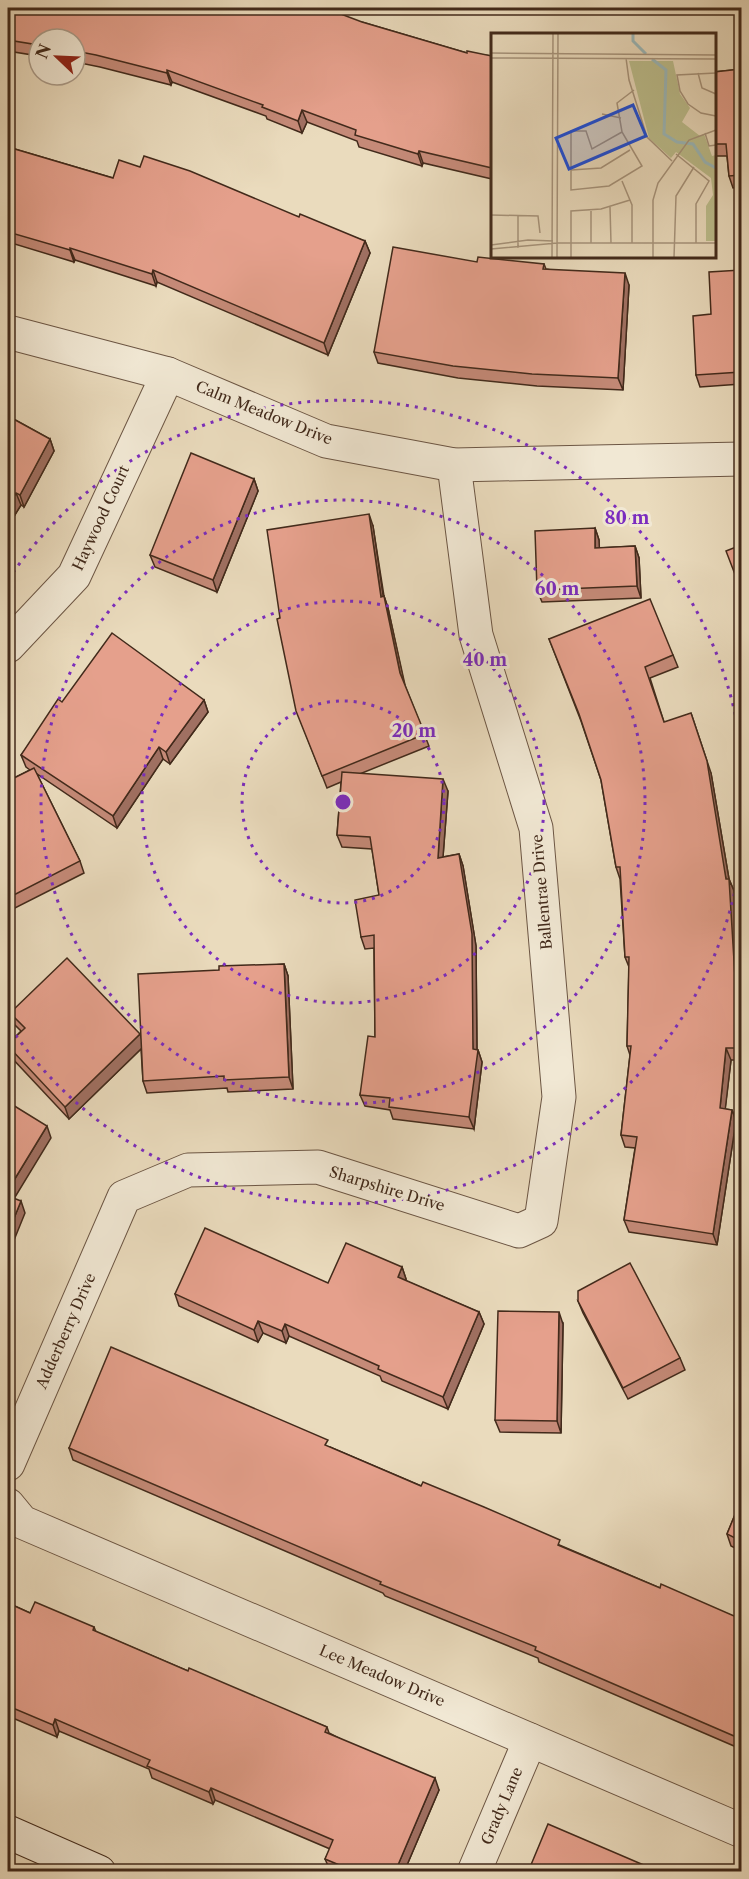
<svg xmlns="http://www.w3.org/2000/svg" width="749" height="1879" viewBox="0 0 749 1879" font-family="'Libre Caslon Text',serif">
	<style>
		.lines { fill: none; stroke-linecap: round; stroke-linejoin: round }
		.street-casing { stroke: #6c5644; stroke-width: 35 }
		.secondary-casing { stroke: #422a1b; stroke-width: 35 }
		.street { stroke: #f1e8d4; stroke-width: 33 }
		.secondary { stroke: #f1e8d4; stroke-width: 33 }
		.wall { fill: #c58a78; stroke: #422a1b; stroke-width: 1.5 }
		.shaded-wall { fill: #a07062; stroke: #422a1b; stroke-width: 1.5 }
		.building { fill: #e5a08c; stroke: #422a1b; stroke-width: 1.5 }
		.ring { fill: none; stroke: #7b2cbf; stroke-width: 3; stroke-dasharray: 3 6 }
		.labels { text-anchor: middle; stroke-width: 6; stroke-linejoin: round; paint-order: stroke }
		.street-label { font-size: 15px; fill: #422a1b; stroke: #f1e8d4 }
		.inset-river { fill: none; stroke: #9bb9bb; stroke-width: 3 }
		.inset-road { fill: none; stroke: #a7947c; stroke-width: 1.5 }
		.view { fill: #1d4ed8; fill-opacity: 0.15; stroke: #1d4ed8; stroke-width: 3 }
		.inset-edge { fill: none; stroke: #422a1b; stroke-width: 3 }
		.centre { fill: #7b2cbf; stroke: #f1e8d4; stroke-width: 3 }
		.ring-label { font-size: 18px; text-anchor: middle; font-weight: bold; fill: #7b2cbf; stroke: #f1e8d4; stroke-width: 6; stroke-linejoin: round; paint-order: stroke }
	</style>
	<rect width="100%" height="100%" fill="#eadbbd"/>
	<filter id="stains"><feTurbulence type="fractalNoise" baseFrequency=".00333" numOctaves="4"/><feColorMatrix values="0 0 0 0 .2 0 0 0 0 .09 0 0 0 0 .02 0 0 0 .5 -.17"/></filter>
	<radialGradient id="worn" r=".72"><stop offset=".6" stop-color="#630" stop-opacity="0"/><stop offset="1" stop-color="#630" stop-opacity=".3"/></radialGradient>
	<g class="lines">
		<defs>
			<g id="street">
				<path d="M8,332L168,374L326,441L454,465L742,459"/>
				<path d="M8,646L74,576L168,374"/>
				<path d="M8,1464L124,1197L188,1170L318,1167L519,1231L541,1221L559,1097L536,828L476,635L454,465"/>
				<path d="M8,1505L22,1522L742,1831"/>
				<path d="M474,1872L530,1740"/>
			</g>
			<path id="secondary" d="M8,1832L99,1872"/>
		</defs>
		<use href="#street" class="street-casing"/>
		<use href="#secondary" class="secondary-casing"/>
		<use href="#street" class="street"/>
		<use href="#secondary" class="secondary"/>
	</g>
	<g class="wall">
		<path d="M8,8L362,22L467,53L492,56V179L423,163L422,166L359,147L357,141L307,122L302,133L267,119L266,116L172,82L171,85L100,67L75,62V39H39V56L8,51Z"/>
		<path d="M741,69V187L733,188L729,176L727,156H714V72Z"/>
		<path d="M8,147L113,178L299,217L365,241L370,253L328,355L157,282L156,286L75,260L74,262L8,242Z"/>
		<path d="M477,262L544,264L546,269L629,285L623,390L537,386L458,378L378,363L374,352Z"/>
		<path d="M741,270V384L700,387L696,375L711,314Z"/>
		<path d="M8,416L50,439L54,451L24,507L21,505L8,526Z"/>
		<path d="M254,479L258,491L217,592L155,567L150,555Z"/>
		<path d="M373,526L384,596L388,608L404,683L429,746L362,773L448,791L443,857L459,854L463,866L476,946L477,1050H478L482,1062L474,1129L393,1119L390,1110L365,1106L360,1095L375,1037L374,948L365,949L361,937L379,895L372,849L342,847L337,835L341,782L327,788L301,722L280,618Z"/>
		<path d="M595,528L599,540V548L635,546L639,558L641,598L542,602L537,590Z"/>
		<path d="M549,639L673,655L678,667L650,678L664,722L711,773L729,879L734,891L739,984L741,989L739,1060H731L725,1109L732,1110L736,1121L717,1245L629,1232L624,1220L635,1148L625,1147L621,1135L630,1055L627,1046L629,967L625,957L620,879L616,867L601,780L581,721Z"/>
		<path d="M204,700L208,712L170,764L163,759L117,828L37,774L80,861L84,873L11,910L8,903V781L30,770L26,767L21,755L62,702Z"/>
		<path d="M284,964L288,976L293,1089L228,1092L227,1088L147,1093L143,1081L141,1049L69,1119L11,1057L8,1048V1044L21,1031L15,1025L10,1013L140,1034L219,970Z"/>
		<path d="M402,1267L406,1279V1281L479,1312L484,1324L448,1409L382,1381L380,1376L289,1336L286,1343L263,1333L258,1342L179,1306L175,1294L328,1283Z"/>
		<path d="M578,1301L680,1358L685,1370L628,1399L583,1313Z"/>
		<path d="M563,1324L561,1433L500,1432L495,1420Z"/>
		<path d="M741,1437V1456L738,1446Z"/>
		<path d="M330,1447L660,1588L741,1619V1749L539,1662L538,1658L385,1596L383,1593L73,1460L69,1448Z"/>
		<path d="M741,1500V1551L731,1546L727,1534Z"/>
		<path d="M8,1603L30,1613L94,1627L96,1632L188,1671L327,1727L329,1733L439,1790L404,1872H332L330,1870L325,1859L330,1849L215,1800L213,1804L152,1778L149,1769L59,1731L57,1737L8,1716Z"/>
	</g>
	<g class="shaded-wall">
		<path d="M167,70L172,82L171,85L167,73Z"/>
		<path d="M302,110L307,122L302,133L298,121Z"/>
		<path d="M419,151L423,163L422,166L418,154Z"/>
		<path d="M365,241L370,253L328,355L324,343Z"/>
		<path d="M70,248L75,260L74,262L70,250Z"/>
		<path d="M153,270L157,282L156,286L152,274Z"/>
		<path d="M625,273L629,285L623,390L618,378Z"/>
		<path d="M50,439L54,451L24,507L20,495Z"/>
		<path d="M254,479L258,491L217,592L213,580Z"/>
		<path d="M16,493L21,505L8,526V507Z"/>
		<path d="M369,514L373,526L385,609L381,597Z"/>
		<path d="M595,528L599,540L600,560L595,548Z"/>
		<path d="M635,546L639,558L641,598L637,586Z"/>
		<path d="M384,596L388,608L405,685L400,673Z"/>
		<path d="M204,700L208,712L170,764L166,752Z"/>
		<path d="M691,713L711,773L730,885L729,879L734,891L739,984L741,989L739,1060L735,1048V977L726,879Z"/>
		<path d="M159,747L163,759L117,828L113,816Z"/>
		<path d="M443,779L448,791L442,870L438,858Z"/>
		<path d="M459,854L463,866L476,946L477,1057L478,1050L482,1062L474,1129L469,1117L473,1049Z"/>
		<path d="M284,964L288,976L293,1089L289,1077Z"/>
		<path d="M140,1034L144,1046L69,1119L65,1107Z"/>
		<path d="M726,1048L731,1060L724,1120L720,1108Z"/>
		<path d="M732,1110L736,1121L717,1245L713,1234Z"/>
		<path d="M47,1126L51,1138L9,1207L8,1203V1190Z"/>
		<path d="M21,1201L25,1213L8,1255V1233Z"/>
		<path d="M402,1267L406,1279L402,1289L398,1277Z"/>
		<path d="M479,1312L484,1324L448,1409L443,1397Z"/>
		<path d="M559,1312L563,1324L561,1433L557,1421Z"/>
		<path d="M258,1321L263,1333L258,1342L254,1330Z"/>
		<path d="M285,1324L289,1336L286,1343L282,1331Z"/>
		<path d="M55,1719L59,1731L57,1737L53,1725Z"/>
		<path d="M435,1778L439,1790L404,1872H395Z"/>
		<path d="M211,1788L215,1800L213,1804L209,1792Z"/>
	</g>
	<g class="building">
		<path d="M8,8H325L362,22L467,53V51L492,56V168L419,151L418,154L355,135L356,130L302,110L298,121L262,107L263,105L167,70V73L96,55L75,51V39H39V45L8,40Z"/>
		<path d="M741,69V175L729,176L726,144H714V72Z"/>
		<path d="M8,147L113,178L119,160L140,167L144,156L190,171L299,217L300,214L365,241L324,343L153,270L152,274L70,248V250L8,232Z"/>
		<path d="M393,247L477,262L478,257L544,264L543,269L625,273L618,378L532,374L453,366L374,352Z"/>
		<path d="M741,270V372L696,375L693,316L711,314L709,272Z"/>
		<path d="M8,416L50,439L20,495L16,493L8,507Z"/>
		<path d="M191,453L254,479L213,580L150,555Z"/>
		<path d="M369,514L381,597L384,596L400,673L425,734L322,776L296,711L277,619L280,618L267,530Z"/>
		<path d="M595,528V548L635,546L637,586L537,590L535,531Z"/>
		<path d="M741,545V590L726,551Z"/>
		<path d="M650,599L673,655L645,667L664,722L691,713L707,761L726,879H729L735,977H737L735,1048H726L720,1108L732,1110L713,1234L624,1220L637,1137L621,1135L631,1046H627L629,957H625L620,867H616L601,780L579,714L549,639Z"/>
		<path d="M112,633L204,700L166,752L159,747L113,816L21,755L58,699L62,702Z"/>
		<path d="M34,768L80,861L8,898V781Z"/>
		<path d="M342,772L443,779L438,858L459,854L472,934L473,1049L478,1050L469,1117L389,1107L390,1098L360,1095L368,1036L375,1037L374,935L361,937L355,900L379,895L370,837L337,835Z"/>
		<path d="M67,958L140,1034L65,1107L8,1046V1044L25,1028L10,1013Z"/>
		<path d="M284,964L289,1077L224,1080V1076L143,1081L138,974L219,970V966Z"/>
		<path d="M8,1102L47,1126L8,1190Z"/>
		<path d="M8,1196L21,1201L8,1233Z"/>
		<path d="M205,1228L328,1283L346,1243L402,1267L398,1277L479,1312L443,1397L378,1369L379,1366L285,1324L282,1331L258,1321L254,1330L175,1294Z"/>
		<path d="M630,1263L680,1358L623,1388L578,1301V1291Z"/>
		<path d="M498,1311L559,1312L557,1421L495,1420Z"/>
		<path d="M111,1347L328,1440L325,1445L421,1486L423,1482L484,1507L560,1540L558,1545L660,1588L661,1584L741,1619V1739L535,1650L536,1647L380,1584L381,1582L69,1448Z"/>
		<path d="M741,1437V1447L738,1446Z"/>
		<path d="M741,1500V1541L727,1534Z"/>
		<path d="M35,1602L94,1627L93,1630L188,1671L189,1668L327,1727L325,1732L435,1778L395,1872H356L325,1859L333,1840L211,1788L209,1792L147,1766L150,1760L55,1719L53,1725L8,1706V1603L30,1613Z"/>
		<path d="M548,1824L660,1872H528Z"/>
	</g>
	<g class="ring">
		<circle cx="343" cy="802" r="101"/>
		<circle cx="343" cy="802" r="201"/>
		<circle cx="343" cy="802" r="302"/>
		<path d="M741 858A402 402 0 0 1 8 1024M8 580A402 402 0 0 1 741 746"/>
	</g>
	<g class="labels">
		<g class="street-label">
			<text transform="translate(264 413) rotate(22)" y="5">Calm Meadow Drive</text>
			<text transform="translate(101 518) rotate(-65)" y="5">Haywood Court</text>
			<text transform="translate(542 892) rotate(-95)" y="5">Ballentrae Drive</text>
			<text transform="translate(387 1189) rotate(17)" y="5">Sharpshire Drive</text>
			<text transform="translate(66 1331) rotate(-66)" y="5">Adderberry Drive</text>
			<text transform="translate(382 1676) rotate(23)" y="5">Lee Meadow Drive</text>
			<text transform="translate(502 1806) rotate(-67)" y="5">Grady Lane</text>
		</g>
	</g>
	<g transform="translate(491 33)">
		<rect width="225" height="225" fill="#eadbbd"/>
		<path d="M138,28H182L189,61L199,75L191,89L209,103L213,101L221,123L225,122V208H215V173L222,162L220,145L185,119L180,125L158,105Z" fill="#bcbe8d"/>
		<path class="inset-river" d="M142,0V8L155,21M161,26L175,37L173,101L186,109L202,111L214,129L225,135"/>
		<path class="inset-road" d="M0,20L225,22M0,25L225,26M135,25L138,47L156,104L181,128M207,40L211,55L225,61M225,40L186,42L189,58L197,71L210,80L225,83M111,81L130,85M131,99L101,116L95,98H80V157L118,153L151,133L131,99L126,70L143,57M214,100L218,113L225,112M185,121L218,148L205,171V210M80,137L110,135L139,117M131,148L141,172V210M119,174L120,210M100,178V210M0,182L47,183L49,200M27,183V215M0,212L37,207L62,208M0,216L66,210H225M61,225L62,0M66,225L67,0M80,225V178L110,176L139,167M162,225V167L167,150L198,107L225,97M183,225L185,163L203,134"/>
		<path class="view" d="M142,72L155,103L78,136L65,105Z"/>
		<rect width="225" height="225" class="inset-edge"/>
	</g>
	<circle cx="343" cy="802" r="9" class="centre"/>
	<g class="ring-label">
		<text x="627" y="524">80 m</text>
		<text x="557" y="595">60 m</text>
		<text x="485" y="666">40 m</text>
		<text x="414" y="737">20 m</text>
	</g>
	<rect width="749" height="1879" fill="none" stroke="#eadbbd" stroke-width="30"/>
	<rect x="9" y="9" width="731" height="1861" fill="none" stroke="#422a1b" stroke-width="3"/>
	<rect x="15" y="15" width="719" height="1849" fill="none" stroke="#422a1b" stroke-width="1.5"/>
	<g transform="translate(57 57) rotate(293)"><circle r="28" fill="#f1e8d4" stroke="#ab9c8a" stroke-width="1.5"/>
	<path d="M0-4.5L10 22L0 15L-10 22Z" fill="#8f2418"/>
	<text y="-9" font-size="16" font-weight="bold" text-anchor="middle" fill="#422a1b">N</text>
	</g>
	<rect width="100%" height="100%" filter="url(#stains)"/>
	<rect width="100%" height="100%" fill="url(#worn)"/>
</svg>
